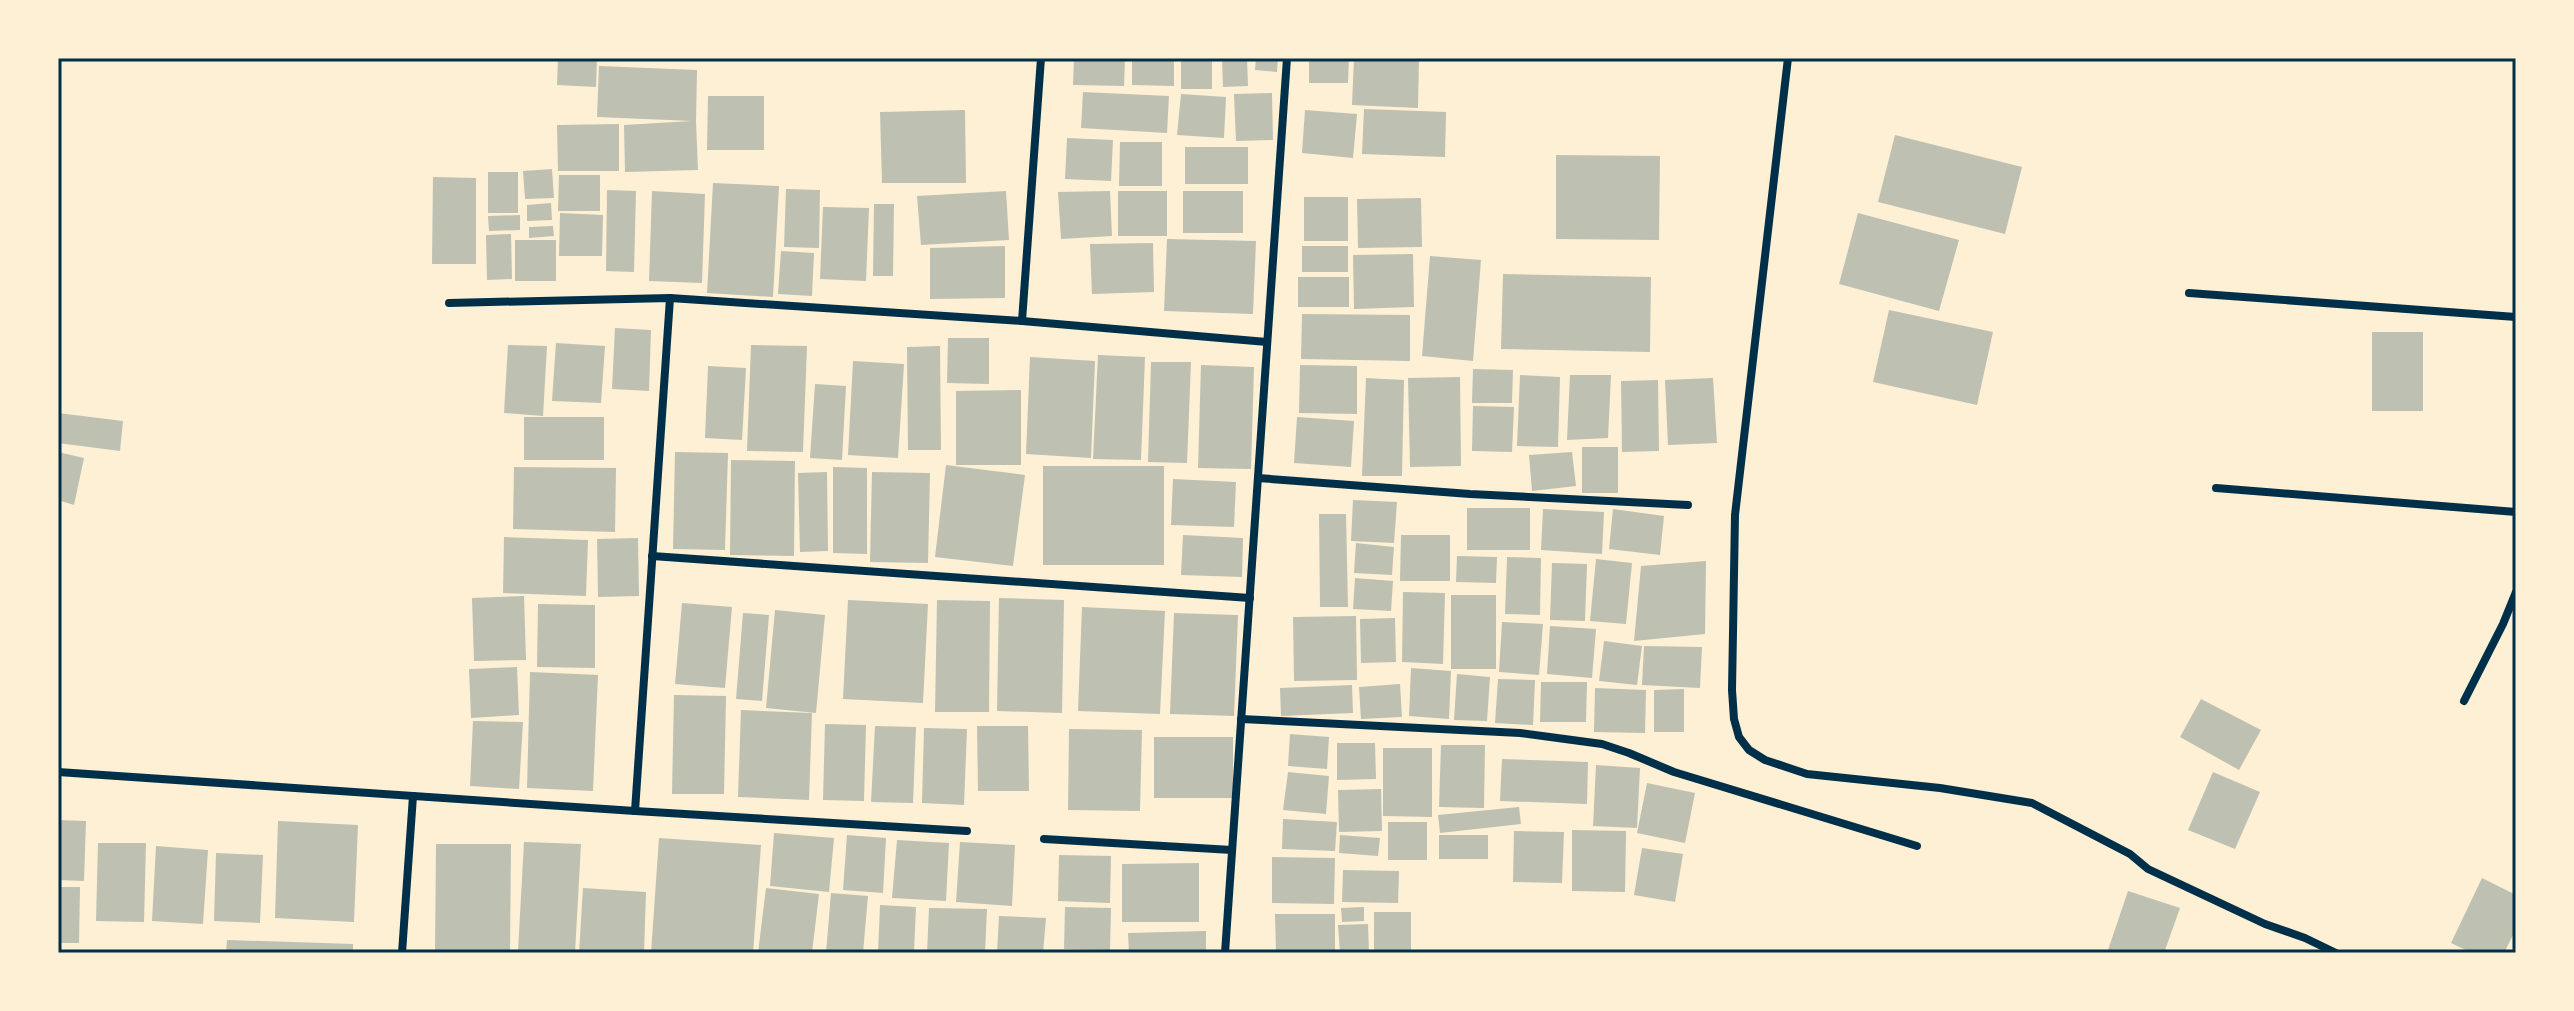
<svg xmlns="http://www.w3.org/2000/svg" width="2574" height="1011" viewBox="0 0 2574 1011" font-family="'Varela Round',sans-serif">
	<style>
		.building { fill: #bec0b2 }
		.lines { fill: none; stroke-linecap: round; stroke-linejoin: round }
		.minor { stroke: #003049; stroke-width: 8 }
		.neatline { fill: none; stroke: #003049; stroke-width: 3 }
	</style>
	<rect width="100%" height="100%" fill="#fdf0d5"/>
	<g class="building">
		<path d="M558,58H597L596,87L557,85Z"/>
		<path d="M1074,58H1125L1124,86L1073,85Z"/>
		<path d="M1132,58H1174V86L1132,85Z"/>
		<rect x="1181" y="58" width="31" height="31"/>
		<path d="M1222,58H1247L1248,86L1223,87Z"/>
		<path d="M1256,58H1278L1277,72L1255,70Z"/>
		<path d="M1309,58H1349L1348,83H1309Z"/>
		<path d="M1354,58H1419L1418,108L1352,105Z"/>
		<path d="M599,66L697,70L696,121L698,170L625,172L624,125L692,121L597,117Z"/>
		<path d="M1083,92L1169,96L1167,133L1081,128Z"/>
		<path d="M1272,93L1273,140L1236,141L1234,94Z"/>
		<path d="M1181,94L1226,97L1224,138L1177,135Z"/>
		<path d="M708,96H764V150H707Z"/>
		<path d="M1364,109L1446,112L1445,157L1362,154Z"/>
		<path d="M965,110L966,183H882L880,112Z"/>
		<path d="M1305,110L1357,114L1353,158L1302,153Z"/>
		<path d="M619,124V171H558L557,125Z"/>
		<path d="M1895,135L2022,167L2005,234L1878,202Z"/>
		<path d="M1067,138L1113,140L1111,181L1065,179Z"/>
		<path d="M1120,142H1162V186H1119Z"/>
		<rect x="1185" y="147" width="63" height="37"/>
		<path d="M1556,155L1660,156L1659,240L1556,239Z"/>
		<path d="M552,169L554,198L525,199L523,171Z"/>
		<rect x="488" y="172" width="30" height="41"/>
		<path d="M559,175H600V211H558Z"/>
		<path d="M433,177L476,178V264H432Z"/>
		<path d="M713,183L779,186L773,297L707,293Z"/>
		<path d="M786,189L820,190L819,248L784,247Z"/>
		<path d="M607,190L636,191L634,272L606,271Z"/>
		<path d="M652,191L705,194L702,283L649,281Z"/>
		<path d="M1006,191L1009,240L921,245L917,196Z"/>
		<path d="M1110,191L1112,236L1061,239L1058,192Z"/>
		<rect x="1118" y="191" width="49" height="45"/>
		<rect x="1183" y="191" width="60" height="42"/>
		<rect x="1304" y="197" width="44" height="44"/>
		<path d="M1421,198L1422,247L1358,248L1357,199Z"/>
		<path d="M551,203L552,220L527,221V205Z"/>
		<path d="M874,204H894L893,276H873Z"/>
		<path d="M823,207L869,208L866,281L820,279Z"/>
		<path d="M560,213L603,215L602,256H559Z"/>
		<path d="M1858,213L1959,240L1939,311L1839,284Z"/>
		<path d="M520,215V230L489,231L488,216Z"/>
		<path d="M553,226L554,236L529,238V227Z"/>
		<path d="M511,234L512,279L487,280L486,235Z"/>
		<path d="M1167,239L1256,241L1253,314L1164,311Z"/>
		<rect x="515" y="240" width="41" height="41"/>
		<path d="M1153,243L1154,292L1092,294L1090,244Z"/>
		<path d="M1005,246V298L930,299V248Z"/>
		<rect x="1302" y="246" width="46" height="26"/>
		<path d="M781,251L814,253L812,296L778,294Z"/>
		<path d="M1413,254L1414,307L1354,309L1353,255Z"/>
		<path d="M1430,256L1481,260L1473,361L1422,356Z"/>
		<path d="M1503,274L1651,277L1650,352L1501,349Z"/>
		<rect x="1298" y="277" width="51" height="30"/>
		<path d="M1889,310L1993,332L1977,405L1873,382Z"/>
		<path d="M1302,314L1410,315V361L1301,359Z"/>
		<path d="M615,328L651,330L649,391L612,389Z"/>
		<rect x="2372" y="332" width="51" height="79"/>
		<path d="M948,338H989V384L947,383Z"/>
		<path d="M556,343L605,346L601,403L552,401Z"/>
		<path d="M508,345L547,346L543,416L504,413Z"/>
		<path d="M751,345L807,346L803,452L747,451Z"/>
		<path d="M940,346L941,450H908L907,347Z"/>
		<path d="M1098,355L1145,357L1141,460L1093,459Z"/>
		<path d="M1030,357L1095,361L1091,458L1026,454Z"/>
		<path d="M853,361L904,364L898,458L848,455Z"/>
		<path d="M1151,362H1191L1187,463L1148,462Z"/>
		<path d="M1201,365L1254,367L1251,469L1198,468Z"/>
		<path d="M1300,365L1357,366V414L1299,413Z"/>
		<path d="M708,366L746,368L742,440L705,438Z"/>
		<path d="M1473,369L1513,370L1512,403H1472Z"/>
		<path d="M1520,375L1560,377L1558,447L1517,446Z"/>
		<path d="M1570,375H1611L1608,438L1567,440Z"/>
		<path d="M1460,377L1461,466L1410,467L1408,378Z"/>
		<path d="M1366,378L1404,380L1402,476H1362Z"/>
		<path d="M1713,378L1717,443L1668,445L1665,380Z"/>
		<path d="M1658,380L1659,451L1622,452L1621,381Z"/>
		<path d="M815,384L846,386L842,460L810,458Z"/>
		<path d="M1021,390V465H956V391Z"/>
		<path d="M1473,406L1514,407L1512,452L1472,451Z"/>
		<path d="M58,413L123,421L120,451L58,443Z"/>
		<rect x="524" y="417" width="80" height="43"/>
		<path d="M1297,417L1354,421L1351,467L1294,463Z"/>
		<rect x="1582" y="447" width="36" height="46"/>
		<path d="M58,452L84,458L74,505L58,500Z"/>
		<path d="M675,452L728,453L725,550L673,549Z"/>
		<path d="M1572,452L1576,486L1532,491L1529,455Z"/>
		<path d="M731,460L795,461L794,556L730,555Z"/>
		<path d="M946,465L1025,475L1013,566L935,557Z"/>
		<rect x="1043" y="466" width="121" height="99"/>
		<path d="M514,467L616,468L615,532L513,529Z"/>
		<path d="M833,467L867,468V554L833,553Z"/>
		<path d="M827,472L828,551L800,552L798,473Z"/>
		<path d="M872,472L930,473L928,563L870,562Z"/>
		<path d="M1173,479L1236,482L1234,527L1171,525Z"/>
		<path d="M1353,500L1397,502L1394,543L1351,541Z"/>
		<rect x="1467" y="508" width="63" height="42"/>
		<path d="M1543,509L1604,512L1602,554L1541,550Z"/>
		<path d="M1613,509L1664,516L1660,555L1609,549Z"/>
		<path d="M1319,514H1346L1348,607H1320Z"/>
		<path d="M1183,535L1243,538L1242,577L1181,575Z"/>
		<path d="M1401,535H1450V581H1400Z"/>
		<path d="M504,537L588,540L586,596L503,593Z"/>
		<path d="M638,538L639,596L598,597L597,539Z"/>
		<path d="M1356,543L1394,547L1392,575L1354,573Z"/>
		<path d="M1457,556L1497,557L1496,583L1456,582Z"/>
		<path d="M1507,557L1541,558L1540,615L1505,614Z"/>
		<path d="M1596,559L1632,563L1626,624L1590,621Z"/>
		<path d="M1706,561L1705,634L1634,641L1641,566Z"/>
		<path d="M1552,563L1587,564L1585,621L1550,620Z"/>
		<path d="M1355,578L1393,581L1391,611L1353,609Z"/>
		<path d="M1403,592L1445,593L1443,664L1402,662Z"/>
		<rect x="1451" y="595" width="45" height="74"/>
		<path d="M524,596L526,660L474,661L472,598Z"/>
		<path d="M999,598L1064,600L1062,713L997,711Z"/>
		<path d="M848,600L928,604L923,703L843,699Z"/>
		<path d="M937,600L990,601L989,712H935Z"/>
		<path d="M682,603L732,607L725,688L675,684Z"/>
		<path d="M538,604L595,605V668L537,667Z"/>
		<path d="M1082,607L1165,611L1160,714L1078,711Z"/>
		<path d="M775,610L825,615L816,713L766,708Z"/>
		<path d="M743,613L769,615L762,701L736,699Z"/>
		<path d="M1174,613L1238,615L1234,716L1170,714Z"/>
		<path d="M1356,616L1357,680L1294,681L1293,617Z"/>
		<path d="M1395,618L1396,662L1361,663L1360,619Z"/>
		<path d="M1502,622L1543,624L1539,675L1499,672Z"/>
		<path d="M1550,626L1596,629L1592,678L1547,674Z"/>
		<path d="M1604,641L1642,646L1637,685L1599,681Z"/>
		<path d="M1644,646L1702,647L1700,688L1642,685Z"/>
		<path d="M517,667L519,715L471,718L469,669Z"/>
		<path d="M1411,668L1451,671L1449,719L1409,716Z"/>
		<path d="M530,672L598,675L593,791L527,788Z"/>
		<path d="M1457,674L1490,677L1487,721L1454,720Z"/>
		<path d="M1498,679L1535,680L1533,725L1495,723Z"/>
		<path d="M1541,682H1587L1586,722H1540Z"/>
		<path d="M1400,684L1402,717L1361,719L1359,687Z"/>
		<path d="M1352,685L1353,713L1281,716L1280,688Z"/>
		<path d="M1595,688L1646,690L1645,733L1594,732Z"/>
		<path d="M1684,689V732H1654V690Z"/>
		<path d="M674,695L726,696L724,794H672Z"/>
		<path d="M2201,699L2261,730L2239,770L2180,737Z"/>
		<path d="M741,710L812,713L809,800L738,797Z"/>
		<path d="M473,721L523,722L519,789L470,786Z"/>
		<path d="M825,724L866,725L864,801L823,800Z"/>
		<path d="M875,726L916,727L913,803L871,802Z"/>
		<path d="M977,726H1028L1029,791H978Z"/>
		<path d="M924,728L967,729L964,805L922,803Z"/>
		<path d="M1069,729L1142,730L1140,811L1068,810Z"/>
		<path d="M1290,734L1329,737L1327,769L1288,766Z"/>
		<rect x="1154" y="737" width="79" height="61"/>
		<path d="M1337,743H1375L1376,779L1337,780Z"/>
		<path d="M1441,745H1485L1484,808L1439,807Z"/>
		<path d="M1383,748H1432V817L1383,816Z"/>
		<path d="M1502,759L1588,762L1587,804L1500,801Z"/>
		<path d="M1596,765L1640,768L1637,828L1593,826Z"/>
		<path d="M1288,772L1329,776L1326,814L1283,810Z"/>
		<path d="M2213,772L2260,792L2235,849L2188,830Z"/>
		<path d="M1647,783L1695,793L1685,843L1637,833Z"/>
		<path d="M1381,789L1382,831L1339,832L1338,790Z"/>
		<path d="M1519,807L1521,824L1440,833L1438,815Z"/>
		<path d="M1283,819L1337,822L1335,851L1282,849Z"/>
		<path d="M58,820L86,821L84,881L58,880Z"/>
		<path d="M278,821L358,825L354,922L275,918Z"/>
		<rect x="1388" y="822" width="39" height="38"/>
		<path d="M1572,830L1626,831L1625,892L1572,891Z"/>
		<path d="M1514,831L1564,832L1562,883L1513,882Z"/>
		<path d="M774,833L834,838L829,892L770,886Z"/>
		<path d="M847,835L886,838L883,893L843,890Z"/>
		<path d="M1340,835L1380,838L1378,856L1339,853Z"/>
		<rect x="1439" y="835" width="49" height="24"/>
		<path d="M659,838L761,845L753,953H651Z"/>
		<path d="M897,840L949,843L946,901L892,898Z"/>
		<path d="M524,842L581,844L575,953L518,951Z"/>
		<path d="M960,842L1015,845L1012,906L956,902Z"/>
		<path d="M98,843H146L144,922L96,921Z"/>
		<path d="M436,844H511L510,953H435Z"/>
		<path d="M156,846L208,850L203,924L152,921Z"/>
		<path d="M1642,848L1683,854L1675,902L1634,895Z"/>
		<path d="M216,853L263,855L260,923L214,921Z"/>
		<path d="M1059,855L1111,856L1110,903L1058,901Z"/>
		<path d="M1272,857L1335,858L1334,904L1272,903Z"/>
		<path d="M1199,863V922H1122V864Z"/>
		<path d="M1343,870L1399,871L1398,903L1342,902Z"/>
		<path d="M2482,878L2516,895V929L2504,953H2472L2451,943Z"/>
		<path d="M58,887H80L79,943H58Z"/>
		<path d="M583,888L646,892L644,953H579Z"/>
		<path d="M766,888L819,894L812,953H758Z"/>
		<path d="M2128,891L2180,908L2164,953H2107Z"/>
		<path d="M831,893L868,896L863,953H826Z"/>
		<path d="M880,905L916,907L914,953H878Z"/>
		<path d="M1065,907L1111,908L1110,950L1064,949Z"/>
		<path d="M1364,907V921L1342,922L1341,908Z"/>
		<path d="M929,908L987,909L985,953H927Z"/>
		<rect x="1374" y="912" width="37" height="41"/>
		<path d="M1275,914H1335V953H1276Z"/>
		<path d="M999,916L1046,918L1043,953H997Z"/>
		<path d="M1368,924L1369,953H1340L1338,925Z"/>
		<path d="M1206,931V953H1129L1128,933Z"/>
		<path d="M227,940L353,944V953H226Z"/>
	</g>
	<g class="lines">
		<g class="minor">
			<path d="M1788,58L1735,515L1732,690L1734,719L1739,737L1749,750L1765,760L1807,774L1940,788L2032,803L2130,854L2148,869L2265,924L2305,938L2336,953"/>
			<path d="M2189,293L2516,317"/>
			<path d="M449,303L670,298L1022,321L1267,342"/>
			<path d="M1022,321L1041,58"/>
			<path d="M1258,478L1470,494L1688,505"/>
			<path d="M2216,488L2516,512"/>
			<path d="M652,556L1250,598"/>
			<path d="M2464,701L2503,624L2516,592"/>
			<path d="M1241,719L1520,733L1602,744L1629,753L1674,772L1917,846"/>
			<path d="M58,772L635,811L967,831"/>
			<path d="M635,811L670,298"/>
			<path d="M1044,839L1232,850"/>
			<path d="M402,953L413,796"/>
			<path d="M1225,953L1287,58"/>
		</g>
	</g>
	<rect width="2574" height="1011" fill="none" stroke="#fdf0d5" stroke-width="120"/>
	<rect x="60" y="60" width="2454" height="891" class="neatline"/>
</svg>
